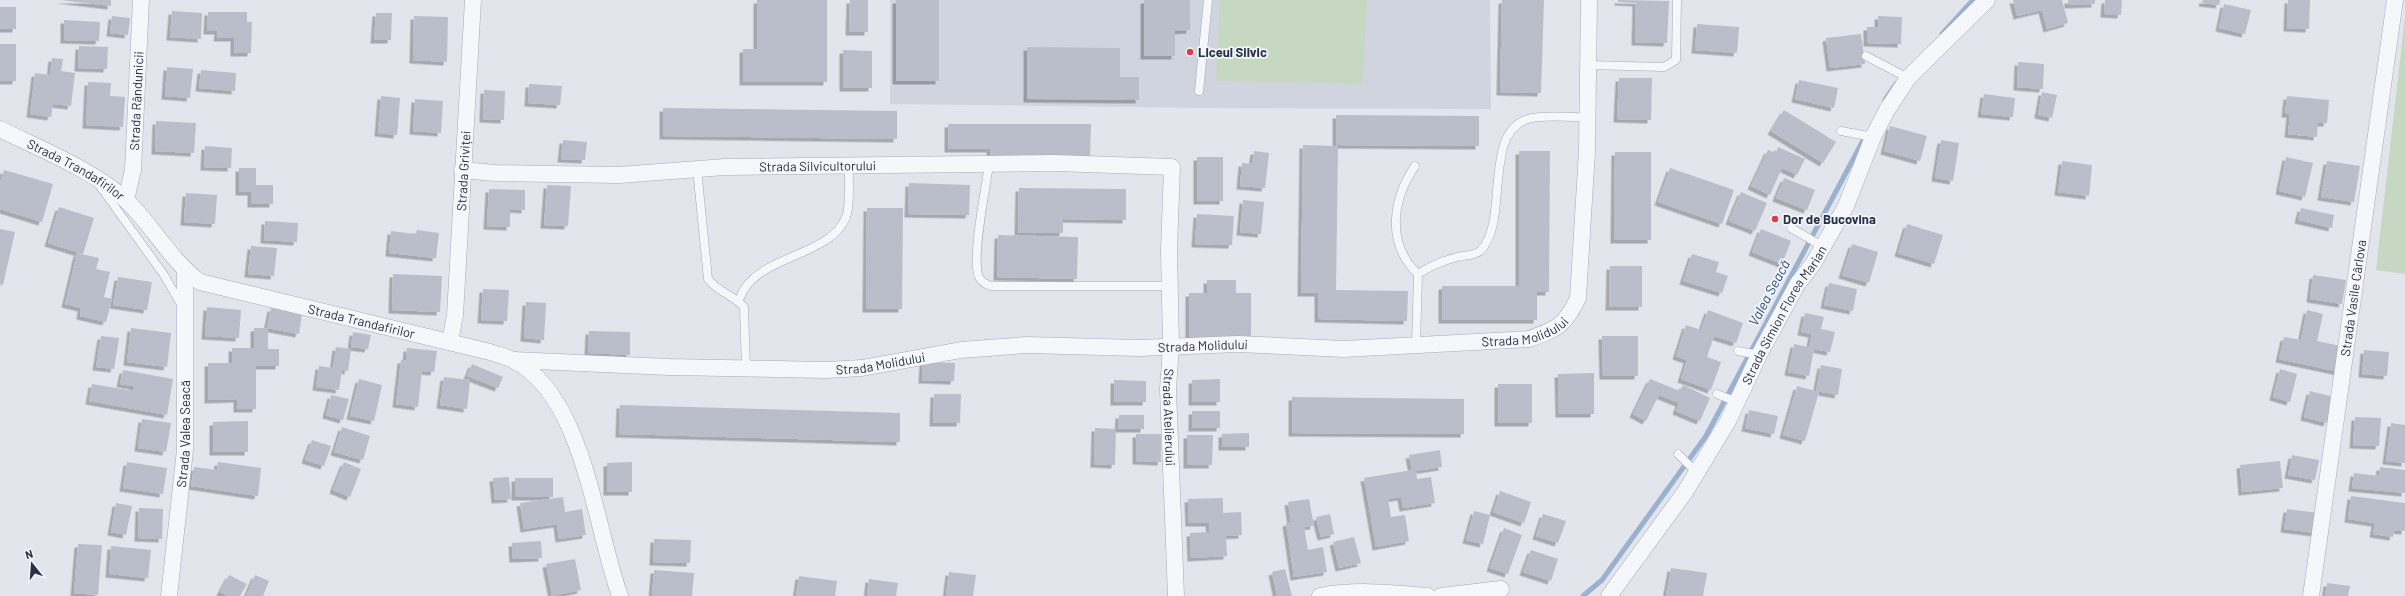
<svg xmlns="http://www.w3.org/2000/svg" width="2405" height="596" viewBox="0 0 2405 596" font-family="Barlow,sans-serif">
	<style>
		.built { fill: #d0d4de }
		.green { fill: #c6d7c2 }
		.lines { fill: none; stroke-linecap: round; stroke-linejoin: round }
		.stream { stroke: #9ab1cf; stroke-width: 5 }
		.building { fill: #b9beca; filter: url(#shadow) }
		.service-casing { stroke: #a6abb7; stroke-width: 9 }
		.minor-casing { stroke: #a6abb7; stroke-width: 17 }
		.service { stroke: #f6f7fa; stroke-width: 8 }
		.minor { stroke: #f6f7fa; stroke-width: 16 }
		.poi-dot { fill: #dd3b4b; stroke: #f2f5f9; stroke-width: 1.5 }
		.labels { text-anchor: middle; stroke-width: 3.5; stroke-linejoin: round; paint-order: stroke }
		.poi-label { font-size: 13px; font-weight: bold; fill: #283146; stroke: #f2f5f9; text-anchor: start }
		.street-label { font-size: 13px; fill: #283146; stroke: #f2f5f9 }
		.water-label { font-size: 14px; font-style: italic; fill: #2d4d7f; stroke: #f2f5f9 }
	</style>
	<defs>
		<filter id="shadow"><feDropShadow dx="-3.5" dy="3.5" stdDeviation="0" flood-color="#0004"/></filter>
	</defs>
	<rect width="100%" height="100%" fill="#e2e5ec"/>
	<path class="built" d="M890,0H1490L1491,109L1206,108L890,104Z"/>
	<g class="green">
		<path d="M1220,0H1367L1362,84L1216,81Z"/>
		<path d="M2405,16V274L2376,270Z"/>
	</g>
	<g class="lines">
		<g class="stream">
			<path d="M1942,34L1973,0"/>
			<path d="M1885,100L1896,84"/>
			<path d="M1583,596L1602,580L1706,436L1866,135"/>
		</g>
	</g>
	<g class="building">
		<path d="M60,0H111V6Z"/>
		<path d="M757,0H827V82H743V49H757Z"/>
		<path d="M850,0H868V32H849Z"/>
		<rect x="896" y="0" width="43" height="81"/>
		<path d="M1144,0H1190V30L1175,31V56H1144Z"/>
		<path d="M1502,0H1544L1541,93L1500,92Z"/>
		<path d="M1618,0L1669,1L1667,43L1635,42L1636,3L1618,2Z"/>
		<path d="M2013,0H2062L2068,23L2047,29L2042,10L2017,16Z"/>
		<path d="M2068,0H2095V4L2068,5Z"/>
		<path d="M2105,0H2122L2121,15L2104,14Z"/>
		<path d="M2203,0H2220L2219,5L2202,3Z"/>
		<path d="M2288,0H2310L2309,29L2287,28Z"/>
		<path d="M2224,4L2251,10L2245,34L2219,28Z"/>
		<rect x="0" y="7" width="16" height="22"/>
		<path d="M172,11L202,13L201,39L170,37Z"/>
		<path d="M208,12H247V22H252L251,53H234V38H217L218,31H207Z"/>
		<path d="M376,13H392L391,40H374Z"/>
		<path d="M112,16L130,18L128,35L110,33Z"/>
		<path d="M414,16L448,17L447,62L413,60Z"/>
		<path d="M1878,16L1902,17L1901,44L1867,43V27H1878Z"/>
		<path d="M64,20L100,22L99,41L64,40Z"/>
		<path d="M1697,24L1739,27L1737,53L1695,50Z"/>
		<path d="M1861,34L1865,64L1830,68L1826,38Z"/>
		<rect x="0" y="44" width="16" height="37"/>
		<path d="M79,46L108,47L107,69L78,68Z"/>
		<path d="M1027,47L1120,48V77H1139V100L1027,99Z"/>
		<path d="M843,50L872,51V88H843Z"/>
		<path d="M52,58L63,59L61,71L75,73L71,106L53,104L51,117L30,114L35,73L50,75Z"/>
		<path d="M2018,62L2044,64L2043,89L2017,87Z"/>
		<path d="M167,67L193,69L190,98L165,96Z"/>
		<path d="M201,70L236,73L235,91L199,88Z"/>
		<path d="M1619,78H1652L1651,120L1617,119Z"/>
		<path d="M1799,80L1838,88L1834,108L1795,99Z"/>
		<path d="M88,82L111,83L110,96L125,97L123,127L86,125Z"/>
		<path d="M529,84L562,86L560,105L528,103Z"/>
		<path d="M484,90L505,91L504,120L483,119Z"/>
		<path d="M2042,92L2057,95L2052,118L2038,115Z"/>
		<path d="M1984,94L2015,98L2013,117L1981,114Z"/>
		<path d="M381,96L400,98L397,135L378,133Z"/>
		<path d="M2287,96L2329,100L2327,123H2318L2317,137L2288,134L2290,114H2285Z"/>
		<path d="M415,99L443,101L441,133L413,131Z"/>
		<path d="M663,108L897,111V139L663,136Z"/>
		<path d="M1784,110L1836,142L1823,163L1771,131Z"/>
		<path d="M1336,115L1479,116V146L1338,145L1336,290L1408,291L1407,321L1318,319V293H1301L1303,145L1336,146Z"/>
		<path d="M156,121L196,123L194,153L155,151Z"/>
		<path d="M948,124H1091L1090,156H990V149H948Z"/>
		<path d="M1890,126L1927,136L1920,161L1884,151Z"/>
		<path d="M563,140L587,142L585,160L561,159Z"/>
		<path d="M1941,140L1959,143L1953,181L1935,178Z"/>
		<path d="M205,146L232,148L231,168L204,167Z"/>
		<path d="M1778,147L1805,159L1797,175L1782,168L1770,195L1751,186L1768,150L1776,153Z"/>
		<path d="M1254,151L1269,153L1265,188L1240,186L1242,163L1252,164Z"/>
		<path d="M1519,151H1550L1549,292H1537V320H1442V286H1519Z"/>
		<path d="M1615,152H1651V240H1614Z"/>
		<rect x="1197" y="157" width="26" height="44"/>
		<path d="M2286,157L2313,163L2305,197L2279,191Z"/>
		<path d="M2062,161L2092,165L2089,196L2058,192Z"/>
		<path d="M2327,161L2360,166L2354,202L2321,197Z"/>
		<path d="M239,168H256V185H273V204H251V192H239Z"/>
		<path d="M1670,168L1734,190L1722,224L1658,202Z"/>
		<path d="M4,170L53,184L42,222L0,209V183Z"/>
		<path d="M1784,178L1815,190L1807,210L1776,198Z"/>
		<path d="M909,183L970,185L969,215L908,214Z"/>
		<path d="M547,185L571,186L568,226L544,225Z"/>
		<path d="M1019,188L1126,189V220L1063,219V233H1018Z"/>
		<path d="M489,189L525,190V210L510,209V227L487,226Z"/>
		<path d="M1741,192L1767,203L1755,231L1729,221Z"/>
		<path d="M186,193L217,195L215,224L184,222Z"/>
		<path d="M1243,200L1264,202L1261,234L1240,232Z"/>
		<path d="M59,207L94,218L83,254L48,243Z"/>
		<path d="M867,208H903L902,309H866Z"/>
		<path d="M2301,208L2334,215L2332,228L2298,220Z"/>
		<path d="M1197,214L1234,216L1232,245L1195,244Z"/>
		<path d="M265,221L298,223L297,242L264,240Z"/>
		<path d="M1907,224L1943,235L1934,264L1898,253Z"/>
		<path d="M0,229L15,232L3,285L0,284Z"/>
		<path d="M1761,229L1791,241L1782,264L1752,252Z"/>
		<path d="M417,230L439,233L436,258L389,253L391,231L416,234Z"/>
		<path d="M998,235L1078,237L1077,279L997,277Z"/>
		<path d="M1852,244L1878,252L1869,283L1842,275Z"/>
		<path d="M251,246L277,248L274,276L248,274Z"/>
		<path d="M77,253L99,258L96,269L110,272L104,297L112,299L106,322L80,316L81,308L65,304Z"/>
		<path d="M1692,254L1719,262L1716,272L1728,276L1722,293L1683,281Z"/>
		<path d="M1610,266H1642V307H1609Z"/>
		<path d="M393,274L442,276L440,312L392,310Z"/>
		<path d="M2313,275L2346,280L2342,304L2310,299Z"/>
		<path d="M118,277L152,282L147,310L113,305Z"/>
		<path d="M1207,280H1236V293H1251V337H1189V293H1207Z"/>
		<path d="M1829,283L1857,289L1853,311L1824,305Z"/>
		<path d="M483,289L509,290L507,321L481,320Z"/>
		<path d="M526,302L546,303L544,340L524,338Z"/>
		<path d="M207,307L241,310L239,338L205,336Z"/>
		<path d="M271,308L302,314L299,334L267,328Z"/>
		<path d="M1708,310L1743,323L1736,343L1714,336L1707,357L1721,362L1711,390L1681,379L1687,360L1676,356L1686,325L1701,330Z"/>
		<path d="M2307,310L2323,314L2317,341L2345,347L2340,372L2279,359L2284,337L2301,340Z"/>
		<path d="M1805,313L1824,317L1821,329L1835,332L1830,352L1814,349L1809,376L1788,372L1794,344L1809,347L1812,334L1801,332Z"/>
		<path d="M131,328L171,333L167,367L127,362Z"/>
		<path d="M254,328H268V349H279V366H256V409H237V399L208,400V363H232V348H254Z"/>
		<path d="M589,331L630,332V355L588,353Z"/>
		<path d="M353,332L371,335L368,349L351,347Z"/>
		<path d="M101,336L119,338L114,369L96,367Z"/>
		<path d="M1602,336H1638V376H1603Z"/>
		<path d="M336,347L351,349L348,371L342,370L339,390L316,387L319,366L333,368Z"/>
		<path d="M407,348L437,351L434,372L422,371L418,407L396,404L401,360H406Z"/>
		<path d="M2364,350L2389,352L2387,376L2362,374Z"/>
		<path d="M923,362L955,363L954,381L922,380Z"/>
		<path d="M472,364L503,377L498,388L467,376Z"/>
		<path d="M1821,365L1842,369L1838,395L1816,391Z"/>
		<path d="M2280,369L2297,374L2290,402L2273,397Z"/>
		<path d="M123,370L173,379L167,415L89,401L92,384L133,391V386L120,384Z"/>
		<path d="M1594,373V414H1559L1558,374Z"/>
		<path d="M444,377L470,380L467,409L440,405Z"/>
		<path d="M359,379L382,385L374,421L350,416Z"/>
		<path d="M1220,379V402H1192V380Z"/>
		<path d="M1650,379L1680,391L1683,385L1710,398L1700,421L1676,411L1679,403L1659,395L1646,421L1633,414Z"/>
		<path d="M1114,380L1146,381V402H1114Z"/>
		<rect x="1498" y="384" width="34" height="39"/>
		<path d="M1797,386L1819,392L1805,441L1783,435Z"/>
		<path d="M2310,391L2334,397L2327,423L2304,417Z"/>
		<path d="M934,394H961L960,423H933Z"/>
		<path d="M331,395L349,399L343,420L326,415Z"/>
		<path d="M1292,397L1464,399V434L1292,433Z"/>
		<path d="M620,405L900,413V442L619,434Z"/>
		<path d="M1749,410L1778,416L1774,434L1745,428Z"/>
		<rect x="1192" y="411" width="28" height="17"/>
		<path d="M1119,415H1144V429H1118Z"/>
		<path d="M2355,417L2381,418L2379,446L2353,445Z"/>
		<path d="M142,419L171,423L166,452L138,448Z"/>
		<path d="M248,421V452H213V422Z"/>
		<path d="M2391,423L2405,425V463L2386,461Z"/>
		<path d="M342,427L370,436L363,460L334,452Z"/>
		<path d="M1095,428L1116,429L1115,465L1094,464Z"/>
		<path d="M1249,433V447H1222V434Z"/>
		<path d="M1136,434H1161V462L1136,461Z"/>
		<path d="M1187,435H1213L1212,465H1187Z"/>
		<path d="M312,440L331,446L324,466L305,460Z"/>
		<path d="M1440,450L1442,467L1416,471L1417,479L1431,477L1435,503L1403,508L1401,497L1388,499L1391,517L1405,515L1409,541L1376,547L1364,478L1412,470L1409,455Z"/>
		<path d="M2292,455L2319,460L2315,480L2288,475Z"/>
		<path d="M2280,461L2283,488L2242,492L2240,465Z"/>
		<path d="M127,462L167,468L163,494L123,488Z"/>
		<path d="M218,462L261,468L258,496L191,486L194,467L217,470Z"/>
		<path d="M344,462L361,469L350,497L333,490Z"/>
		<path d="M632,462V492H607V463Z"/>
		<path d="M2380,467L2405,470V493L2352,488L2354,473L2379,476Z"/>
		<path d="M509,477L511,499L495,500L493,478Z"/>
		<rect x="515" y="478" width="38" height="19"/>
		<path d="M1500,491L1531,502L1524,523L1493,512Z"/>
		<path d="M2351,496L2405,503V531L2394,530L2393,537L2373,534L2375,523L2348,519Z"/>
		<path d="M563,497L565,512L582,509L586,535L559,539L557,524L524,529L520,503Z"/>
		<path d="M1223,498V513L1241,512L1242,535L1226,536L1227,556L1191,558L1190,533L1210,532L1209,523H1189L1188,499Z"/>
		<path d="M1309,499L1314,526L1304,527L1308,550L1323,547L1327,572L1294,577L1286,523L1291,522L1288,502Z"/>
		<path d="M116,503L132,506L126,535L111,532Z"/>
		<path d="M139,508L163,509L162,539L138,538Z"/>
		<path d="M2287,509L2319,513L2316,533L2284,529Z"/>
		<path d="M1474,511L1490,515L1483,544L1466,540Z"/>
		<path d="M1330,514L1334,534L1321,537L1316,517Z"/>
		<path d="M1543,514L1566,521L1558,543L1536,536Z"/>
		<path d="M1504,528L1522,535L1508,574L1490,568Z"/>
		<path d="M1354,537L1361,563L1339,568L1333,542Z"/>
		<path d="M654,539L691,540L690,563L653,562Z"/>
		<path d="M541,541L542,558L513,559L512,543Z"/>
		<path d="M78,544L102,545L98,595L74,593Z"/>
		<path d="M111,546L151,550L148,578L109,574Z"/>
		<path d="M1531,550L1558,559L1551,581L1523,572Z"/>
		<path d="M575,559L581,590L552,596L546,564Z"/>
		<path d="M1671,568L1707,573L1703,596H1666Z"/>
		<path d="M1285,569L1292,596H1277L1272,572Z"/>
		<path d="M654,570L694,573L692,596H652Z"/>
		<path d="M949,572L976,575L973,596H946Z"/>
		<path d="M229,575L247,584L240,596H228L220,592Z"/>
		<path d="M255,575L269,581L263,596H246Z"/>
		<path d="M799,576L837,581L835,596H796Z"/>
		<path d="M869,579L898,583L896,596H867Z"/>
		<path d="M2327,583L2350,586L2348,596H2325Z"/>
	</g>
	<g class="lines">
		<defs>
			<g id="service">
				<path d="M1866,56L1908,78"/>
				<path d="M1588,65L1664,67L1676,60L1677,0"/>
				<path d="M1199,91L1208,0"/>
				<path d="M1841,131L1873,137"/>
				<path d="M989,165C986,186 971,260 979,277C981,282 985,284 991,286H1169"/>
				<path d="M1415,166C1392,200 1386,244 1418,274"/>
				<path d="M697,169L708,279C718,292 733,295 744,307L746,369"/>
				<path d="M97,182L164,275L182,306"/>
				<path d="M1791,228L1822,246"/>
				<path d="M738,301C741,297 742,292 745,288C767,255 832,254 846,217C851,206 848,179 849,165"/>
				<path d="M1416,345L1418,274C1430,266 1443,261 1457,257C1464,255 1474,256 1480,251C1510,223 1482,132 1528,119C1543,114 1570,118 1587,117"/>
				<path d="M1738,351L1759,355"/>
				<path d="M1717,394L1737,402"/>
				<path d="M1678,454L1697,473"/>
			</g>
			<g id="minor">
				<path id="s1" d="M0,129C38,148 97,172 127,201C153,226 170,260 200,282L490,352C497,355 506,356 513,360C584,395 595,528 620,596"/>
				<path id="s2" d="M462,170L495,173L619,175L725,167L1055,163L1172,167L1169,250L1171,346L1168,389L1176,596"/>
				<path id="s3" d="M126,200L133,170L141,0"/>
				<path id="s4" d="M450,342L455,315L473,0"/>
				<path id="s5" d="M513,360L669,367L826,370L862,368L961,350L1027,345L1139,348L1238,344L1344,349L1529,339C1557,329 1565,326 1578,298L1587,151L1589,0"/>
				<path id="s6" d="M169,596L185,450V271"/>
				<path d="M1320,596C1356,589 1391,593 1428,596"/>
				<path d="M1441,596L1501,589"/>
				<path id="s7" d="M1609,596L1685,492L1728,421L1759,355L1798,283L1813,264L1846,206L1873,137L1887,110L1908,78L1987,0"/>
				<path id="s8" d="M2311,596L2395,0"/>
			</g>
		</defs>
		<use href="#service" class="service-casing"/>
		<use href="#minor" class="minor-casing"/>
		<use href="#service" class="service"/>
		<use href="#minor" class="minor"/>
	</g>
	<g class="poi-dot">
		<circle cx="1190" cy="52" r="4"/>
		<circle cx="1775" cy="219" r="4"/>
	</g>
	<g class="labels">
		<g class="poi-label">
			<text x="1198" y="57">Liceul Silvic</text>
			<text x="1783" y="224">Dor de Bucovina</text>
		</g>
		<g class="street-label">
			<text dy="5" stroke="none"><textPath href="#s3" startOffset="100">Strada Rândunicii</textPath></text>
			<text dy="5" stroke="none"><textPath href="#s2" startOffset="356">Strada Silvicultorului</textPath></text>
			<text dy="5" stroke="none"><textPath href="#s1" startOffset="86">Strada Trandafirilor</textPath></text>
			<text dy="5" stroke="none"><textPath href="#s4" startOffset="172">Strada Griviței</textPath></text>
			<text dy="5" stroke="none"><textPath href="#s8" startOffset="301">Strada Vasile Cârlova</textPath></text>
			<text dy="5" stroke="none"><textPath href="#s7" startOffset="332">Strada Simion Florea Marian</textPath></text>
			<text dy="5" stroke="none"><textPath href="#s1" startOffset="422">Strada Trandafirilor</textPath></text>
			<text dy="5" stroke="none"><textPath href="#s5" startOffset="1016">Strada Molidului</textPath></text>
			<text dy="5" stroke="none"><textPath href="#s5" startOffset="692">Strada Molidului</textPath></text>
			<text dy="5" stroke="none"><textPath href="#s5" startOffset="368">Strada Molidului</textPath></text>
			<text dy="5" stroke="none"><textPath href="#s2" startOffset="961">Strada Atelierului</textPath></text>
			<text dy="5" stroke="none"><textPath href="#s6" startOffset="163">Strada Valea Seacă</textPath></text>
		</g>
		<g class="water-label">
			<text transform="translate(1769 293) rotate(-62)" y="5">Valea Seacă</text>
		</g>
	</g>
	<g transform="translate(32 564) rotate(343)" stroke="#f2f5f9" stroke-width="3" paint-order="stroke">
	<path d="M0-3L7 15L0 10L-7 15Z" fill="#283146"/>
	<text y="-6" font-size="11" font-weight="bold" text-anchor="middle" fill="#283146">N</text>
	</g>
</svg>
